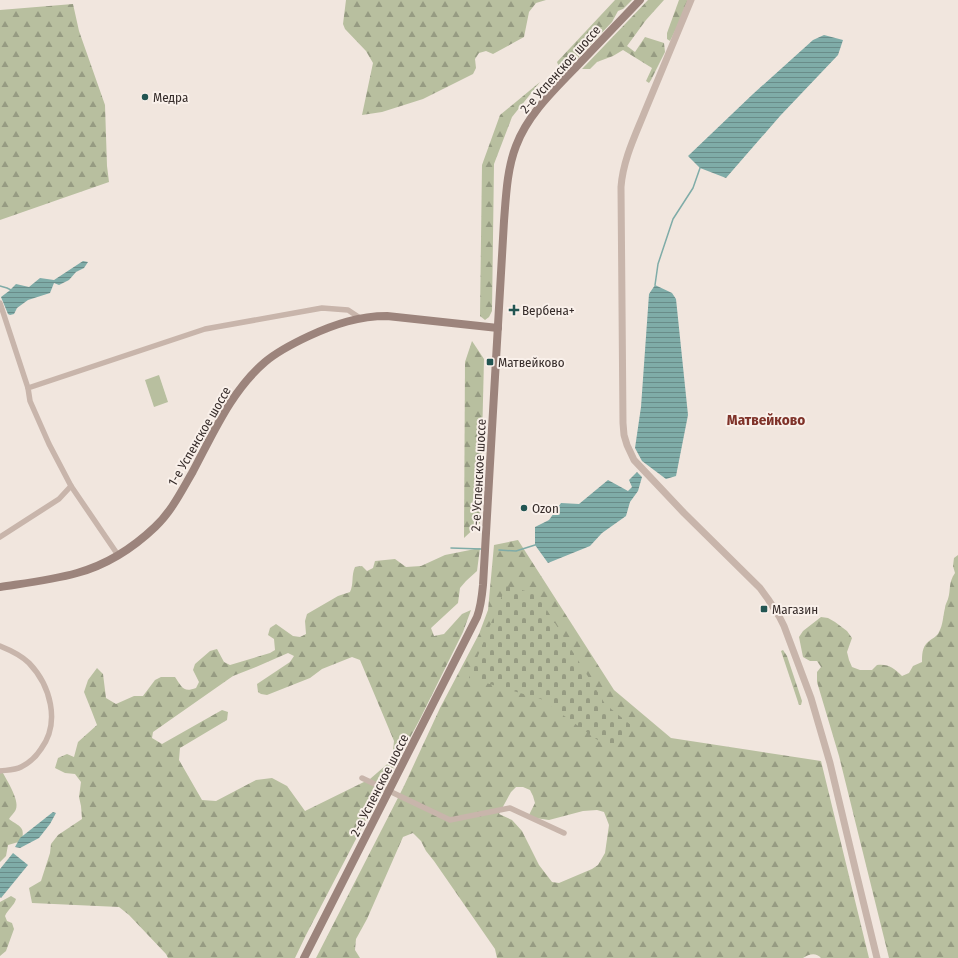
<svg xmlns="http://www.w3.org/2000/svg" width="958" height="958" viewBox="0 0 958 958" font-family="'Fira Sans Condensed',sans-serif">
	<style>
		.grass { fill: #b8bf9f }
		.forest { fill: url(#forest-firs); fill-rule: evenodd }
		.cemetery { fill: url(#cemetery-stones) }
		.water { fill: url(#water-rules) }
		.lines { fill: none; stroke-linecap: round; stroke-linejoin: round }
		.stream { stroke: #7faca8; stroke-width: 1.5 }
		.minor { stroke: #c8b5ab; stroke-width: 5.5 }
		.tertiary { stroke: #c8b5ab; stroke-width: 7 }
		.secondary { stroke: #9c847c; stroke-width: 8 }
		.poi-dot { fill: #225552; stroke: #f9f0ea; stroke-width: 1.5 }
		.labels { text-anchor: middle; stroke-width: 4; stroke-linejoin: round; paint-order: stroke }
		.street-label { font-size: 13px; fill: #362c2a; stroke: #f9f0ea }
		.poi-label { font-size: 13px; fill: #362c2a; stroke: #f9f0ea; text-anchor: start }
		.quarter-label { font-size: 15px; font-weight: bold; fill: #7f3229; stroke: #f9f0ea }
	</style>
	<defs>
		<pattern id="forest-firs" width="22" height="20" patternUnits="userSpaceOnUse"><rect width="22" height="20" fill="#b8bf9f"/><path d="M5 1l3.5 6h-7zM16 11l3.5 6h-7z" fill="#969b82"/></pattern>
		<pattern id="cemetery-stones" width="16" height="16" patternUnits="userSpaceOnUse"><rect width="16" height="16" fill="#b8bf9f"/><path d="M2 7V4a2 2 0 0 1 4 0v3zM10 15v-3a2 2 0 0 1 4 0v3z" fill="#969b82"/></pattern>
		<pattern id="water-rules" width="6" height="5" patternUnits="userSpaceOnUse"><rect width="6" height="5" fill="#7faca8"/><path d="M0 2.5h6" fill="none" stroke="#698c89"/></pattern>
	</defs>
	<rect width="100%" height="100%" fill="#f1e6de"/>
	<path class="grass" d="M159,375L168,402L154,407L145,380Z"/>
	<g class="forest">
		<path d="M346,0H546L536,3L529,12L524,37L493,54L486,51L479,53L475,59L476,68L473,74L423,99L382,112L362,115L373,63L366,51L345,29L343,24Z"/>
		<path d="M615,0H632L623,9L618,11L612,22L560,77L558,78L559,67L557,62Z"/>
		<path d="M648,0H664L646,20L627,46L635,52L645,37L664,43L665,52L651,80L649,83L646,81L652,68L623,50L613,56L597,62L590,69H582Z"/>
		<path d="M679,0H688L676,29L670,41L667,39V33Z"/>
		<path d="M73,4L79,31L105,105L107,166L109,182L0,220V10Z"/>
		<path d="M540,82L512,117L494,164L492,311L489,317L485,320L480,316L482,165L500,115Z"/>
		<path d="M472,341L484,359L480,523L464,538L465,362Z"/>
		<path d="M518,540L614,690L671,738L821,761L869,958H821C816,952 809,954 803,958H497L495,949L434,861L426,851L421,841L413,833L403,837L367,919L356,939L355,950L360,958H316L404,786L440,708L479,634L488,610L494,545ZM516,787H523L530,790L533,796L535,803L529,815L535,818L549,820L583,811L597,810L604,812L609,825L605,853L598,865L592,869L559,883L552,882L539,865L522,831L512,820L499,814L511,792Z"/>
		<path d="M480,548L477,571L466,581L460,588L458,603L431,628L434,636L444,634L462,614L471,610L463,632L419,721L380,793L306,935L295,958H168L166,954L129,915L119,907L32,903L29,888L41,881L50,853L51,844L58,835L82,819L81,806L79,797L81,782L75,774L65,773L55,768L58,758L67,754L74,757L78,742L97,725L92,712L84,692L88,680L97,668L103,674L106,698L116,704L134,696H143L155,680L161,677H175C182,687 183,693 196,688L199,682L193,670L195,664L210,651L217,649L224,662L230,665L270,653L275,650L274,639L268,635L270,628L276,624L293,636L300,637L306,634L305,621L307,614L338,596L350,592C354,584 351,576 355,567L362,566L367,571L373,568L375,561L395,559L406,567L421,566L445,555ZM288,653L294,656L290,662L257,684L258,692L261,694L267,695L310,678L322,669L352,657L360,660L394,741L392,760L370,779L305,811L287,786L272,778L256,780L216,801L202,800L179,760L180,748L227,720L228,712L222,710L162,744L152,738L153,732L233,676L256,667Z"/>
		<path d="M958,555V958H889L839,756L817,682V672L821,667L817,661H810L803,657L799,637L803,631L821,617L828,618L835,622L847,631L852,638L847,652L849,660L852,667L860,670H872L877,665C890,664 893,668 902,676L909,673L913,666L922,662C922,655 922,647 928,642C932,638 937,637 939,632C943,625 943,616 945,608C945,605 947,602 948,599C951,589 948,583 955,573L953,566L954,558Z"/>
		<path d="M783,650L787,656L802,701L801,705H799L781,651Z"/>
		<path d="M0,768C5,777 20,800 16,809C15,812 11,816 9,819C20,827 25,826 22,841L8,845L6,856L0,862Z"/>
		<path d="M11,896L16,899C14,906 8,909 5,916L7,921L12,923L14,929L6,951L0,956V902Z"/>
	</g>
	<path class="cemetery" d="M506,586L537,594L605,704L632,726L610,749L541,699L469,678Z"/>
	<g class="water">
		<path d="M824,35L843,40L838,55L780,116L726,178L700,168L688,156L753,94L813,40Z"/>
		<path d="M83,261L88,262L84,268L76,272L69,280L59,285L54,283L50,293L28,300L17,308L14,314L10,315L8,314L1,297L9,291L16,284L29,287L40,278L54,280Z"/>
		<path d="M655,285L672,293L676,299L688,415L676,476L666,479L642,461L635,448L641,407L649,294Z"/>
		<path d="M637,472L642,477L638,491L630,502L626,516L602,533L590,546L548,563L535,545V527L549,520L561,503L579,504L608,480L628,491L632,487L629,480Z"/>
		<path d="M53,812L56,813L50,824L39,838L20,848L15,847L20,838Z"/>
		<path d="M13,853L28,865L1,898L0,897V869Z"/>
	</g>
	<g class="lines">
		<g class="stream">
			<path d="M655,285L658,264L673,219L693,188L700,168"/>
			<path d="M0,286L7,288L11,290"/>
			<path d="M451,548L481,549"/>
			<path d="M499,550L516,551L535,545"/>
		</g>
		<g class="minor">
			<path d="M0,303L28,388"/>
			<path d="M0,537L59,499L71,486"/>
			<path d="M118,555L71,486L49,444L30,401L28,388L205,329L322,308L348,310L360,318"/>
			<path d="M0,646C10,650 21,655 29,663C50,685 61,722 41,749C36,757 29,763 21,767C15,770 7,770 0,771"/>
			<path d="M362,778L450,820L510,808L564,833"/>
		</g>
		<path class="tertiary" d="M691,0C676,37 660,74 645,111C635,136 623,160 621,187L623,423L624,435L627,445L634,460L684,513L760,588L768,599L779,616L784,626L811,698L830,763L856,872L877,958"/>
		<g class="secondary">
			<path d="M0,587C26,583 52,580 77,573C106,565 133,548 155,527C171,512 181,492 192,473C213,434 231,391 265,362C278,351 294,343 309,336C335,324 359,316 387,316L498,328"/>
			<path d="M304,958L477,617C481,606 482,596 483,585L504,221C506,196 507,169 516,146C528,114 554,90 577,66C598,44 619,22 640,0"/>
		</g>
	</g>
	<g class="poi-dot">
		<circle cx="145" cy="97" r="4"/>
		<path d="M512 304h4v4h4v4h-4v4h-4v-4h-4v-4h4z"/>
		<rect x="486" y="358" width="8" height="8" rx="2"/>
		<circle cx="524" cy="508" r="4"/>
		<rect x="760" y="605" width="8" height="8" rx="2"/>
	</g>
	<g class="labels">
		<g class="street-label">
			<text transform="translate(560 69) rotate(-48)" y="5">2-е Успенское шоссе</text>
			<text transform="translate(199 436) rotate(-60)" y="5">1-е Успенское шоссе</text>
			<text transform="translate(478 475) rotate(-87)" y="5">2-е Успенское шоссе</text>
			<text transform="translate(379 785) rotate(-63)" y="5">2-е Успенское шоссе</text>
		</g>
		<g class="poi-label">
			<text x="153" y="102">Медра</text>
			<text x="522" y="315">Вербена+</text>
			<text x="498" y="367">Матвейково</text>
			<text x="532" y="513">Ozon</text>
			<text x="772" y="614">Магазин</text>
		</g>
		<g class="quarter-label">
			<text x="766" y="425">Матвейково</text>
		</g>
	</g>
</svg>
